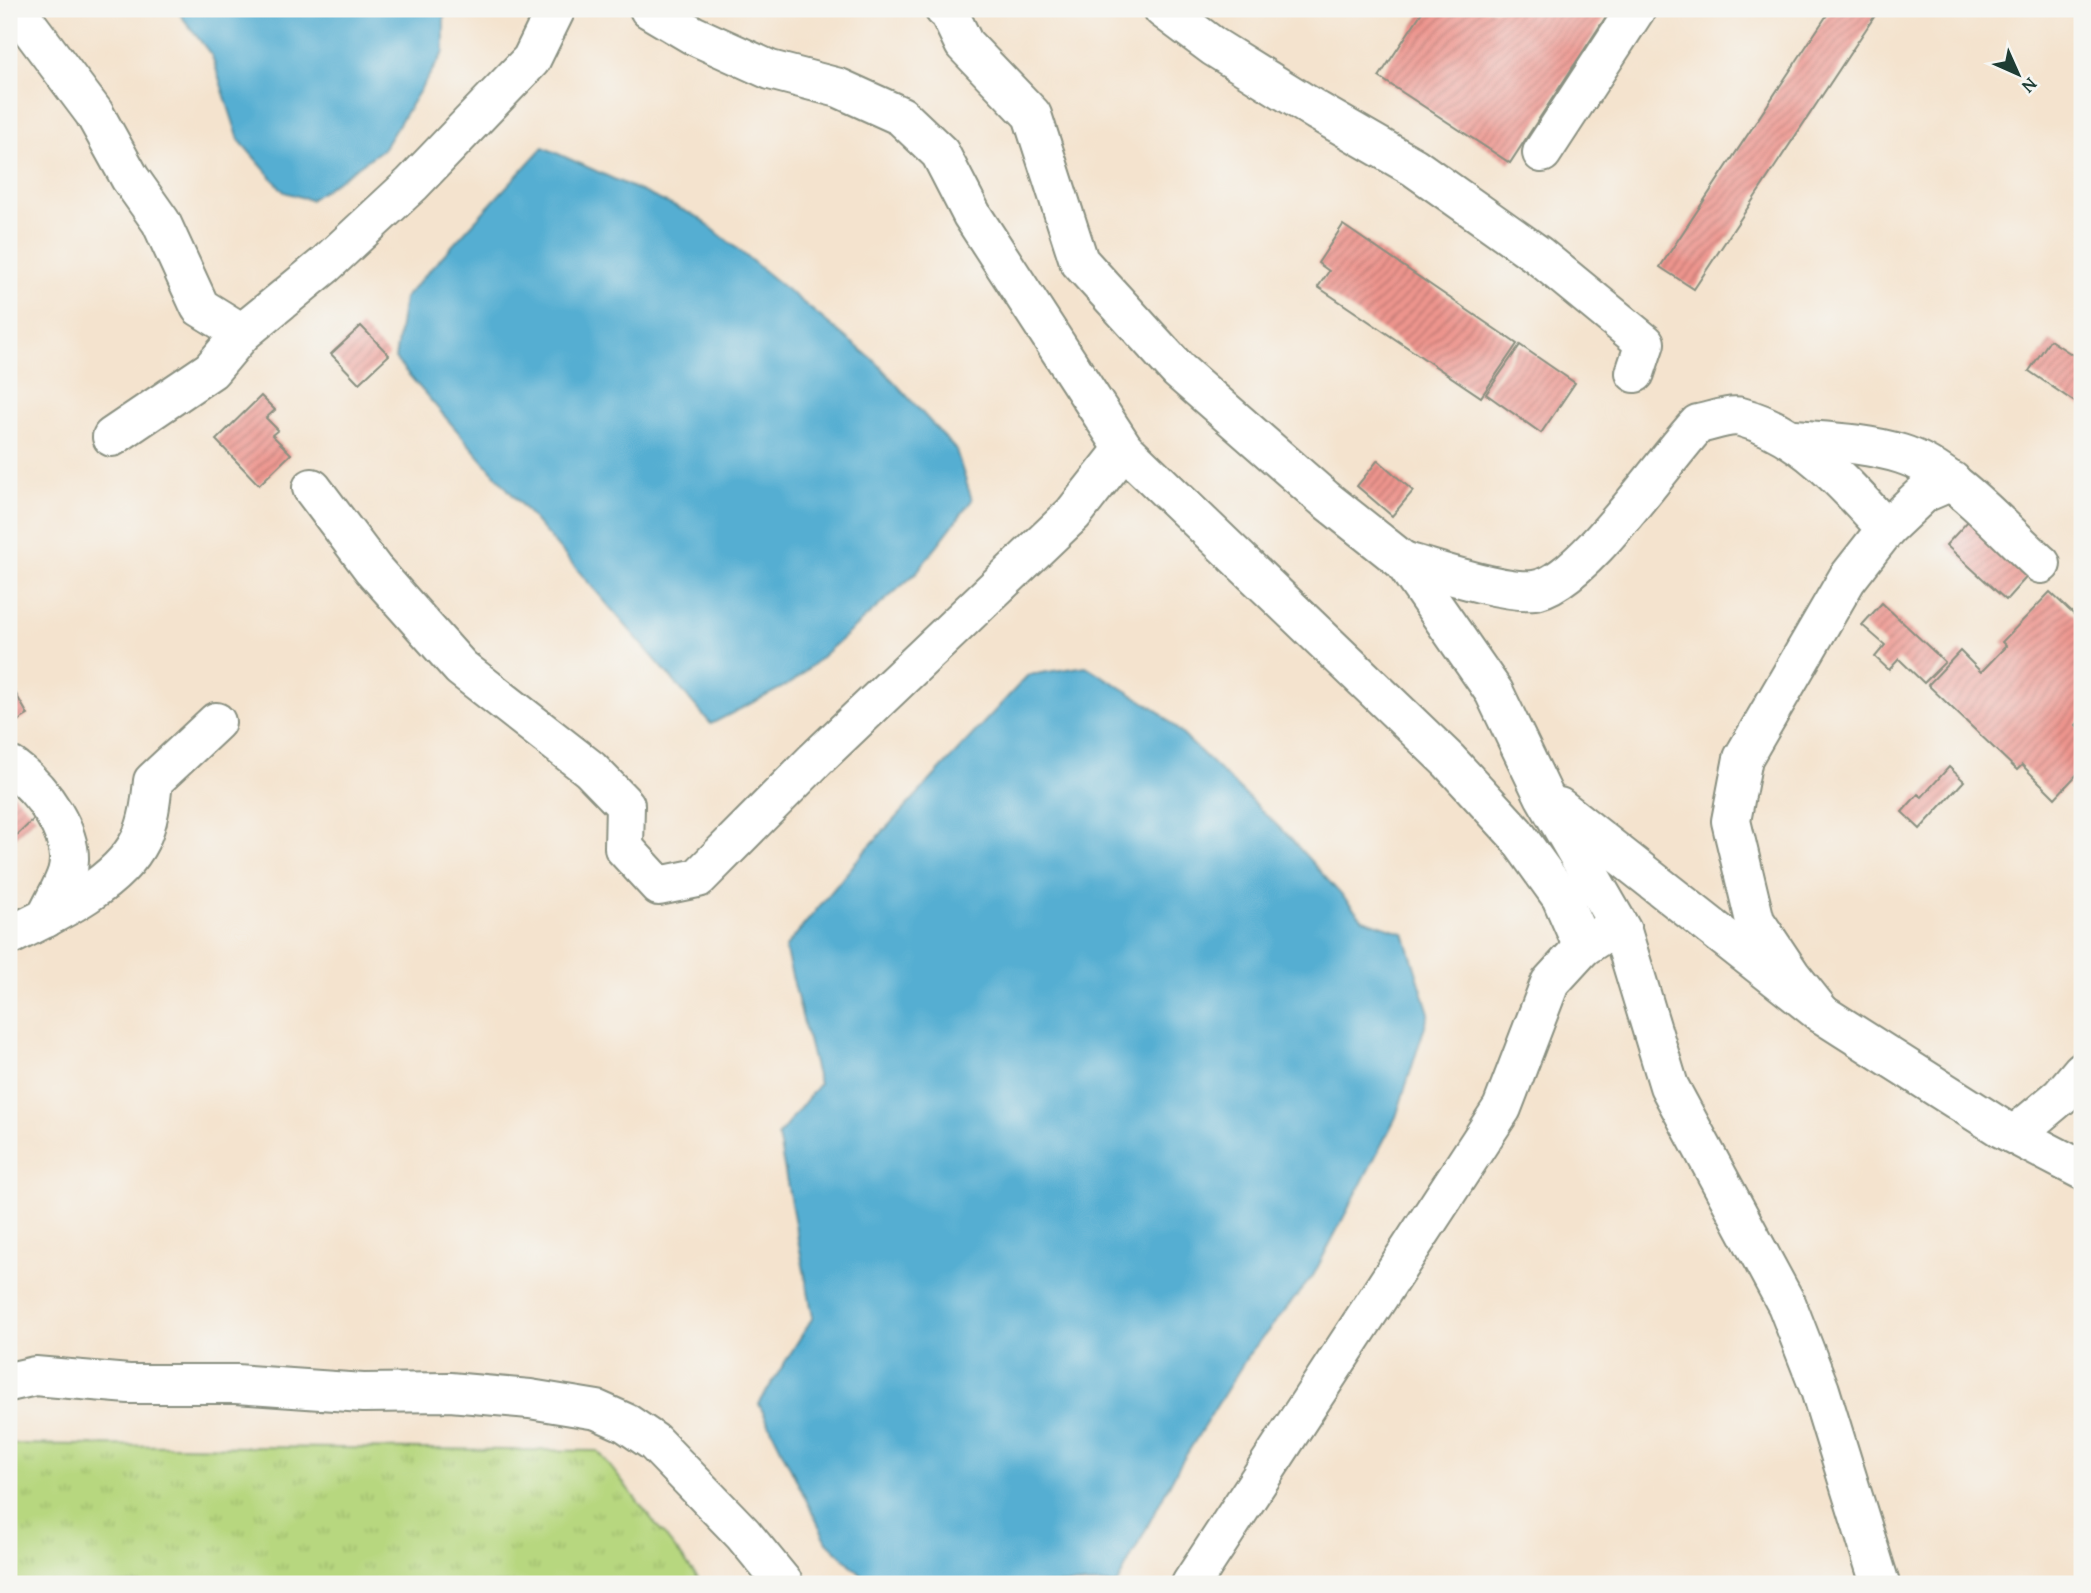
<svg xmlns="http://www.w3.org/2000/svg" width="2091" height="1593" viewBox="0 0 2091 1593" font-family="'Gentium Book Plus',serif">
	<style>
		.grass { fill: url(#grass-tufts); stroke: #6b8a5a; stroke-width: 2 }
		.water { fill: #54aed2; stroke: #3a7683; stroke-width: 2 }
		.building { fill: url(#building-hatch) }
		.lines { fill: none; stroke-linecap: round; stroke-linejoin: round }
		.minor-casing { stroke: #8a9081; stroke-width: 42 }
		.minor { stroke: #fff; stroke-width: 38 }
	</style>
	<defs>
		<pattern id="grass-tufts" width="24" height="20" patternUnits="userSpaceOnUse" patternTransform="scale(1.75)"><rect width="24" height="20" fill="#b7d77f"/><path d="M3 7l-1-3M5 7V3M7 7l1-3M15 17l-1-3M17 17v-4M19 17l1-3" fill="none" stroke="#9db96e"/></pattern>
		<pattern id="building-hatch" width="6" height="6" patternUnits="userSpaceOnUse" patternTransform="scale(1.75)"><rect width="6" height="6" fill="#ed948d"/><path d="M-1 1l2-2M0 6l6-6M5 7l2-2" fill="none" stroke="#bf7a74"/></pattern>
	</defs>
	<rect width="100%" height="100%" fill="#f6f6f2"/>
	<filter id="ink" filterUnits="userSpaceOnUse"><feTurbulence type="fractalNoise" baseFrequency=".0143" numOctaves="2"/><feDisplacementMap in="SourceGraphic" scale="14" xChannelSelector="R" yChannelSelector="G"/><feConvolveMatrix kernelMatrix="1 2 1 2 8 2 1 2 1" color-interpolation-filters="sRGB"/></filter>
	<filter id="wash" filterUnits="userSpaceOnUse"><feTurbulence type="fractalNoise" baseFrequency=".00686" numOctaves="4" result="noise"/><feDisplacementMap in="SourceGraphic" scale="28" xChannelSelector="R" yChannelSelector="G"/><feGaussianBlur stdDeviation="1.57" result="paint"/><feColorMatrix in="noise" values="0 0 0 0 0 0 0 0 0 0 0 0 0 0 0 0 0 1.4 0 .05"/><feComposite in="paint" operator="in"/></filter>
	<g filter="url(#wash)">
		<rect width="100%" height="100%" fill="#f4e3ce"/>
		<path class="grass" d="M9,1444L598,1451L703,1584H9Z"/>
		<g class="water">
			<path d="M176,9H444V52L383,149L310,200L284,192L239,140L212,56Z"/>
			<path d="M543,147L698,217L877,363L956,450L972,500L916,573L793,682L711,724L395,359L404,298Z"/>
			<path d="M1086,666L1156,709L1289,837L1363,919L1404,933L1429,1013L1396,1117L1313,1276L1249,1354L1178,1468L1117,1584H871L827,1542L759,1404L813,1317L778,1136L819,1084L785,948L865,851L1028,675Z"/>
		</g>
		<g id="blocks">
			<g class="building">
				<path d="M1424,9H1611L1510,163L1379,77Z"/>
				<path d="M1831,9L1878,11L1694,289L1660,267Z"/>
				<path d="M1343,225L1517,344L1481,397L1318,287L1329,271L1318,263Z"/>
				<path d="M361,326L389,355L359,383L331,354Z"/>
				<path d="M2050,340L2082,361V407L2029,371Z"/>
				<path d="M1520,345L1575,383L1541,433L1486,394Z"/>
				<path d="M261,396L275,410L266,418L278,430L272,435L291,454L259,485L216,440Z"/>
				<path d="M1378,460L1413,491L1392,516L1357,486Z"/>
				<path d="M1968,521L2031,572L2006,600L1946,545Z"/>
				<path d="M2050,592L2082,622V718L2076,725L2082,731V769L2055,798L2022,765L2017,770L1928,685L1960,651L1981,672L2006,646L2002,642Z"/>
				<path d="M1882,603L1945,662L1924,683L1899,659L1889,670L1875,657L1885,645L1862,625Z"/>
				<path d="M9,682L28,715L9,726Z"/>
				<path d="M1949,767L1964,781L1920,829L1902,812L1918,794L1922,797Z"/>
				<path d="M9,790L36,817L9,843Z"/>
			</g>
		</g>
	</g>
	<g filter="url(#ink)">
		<use href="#blocks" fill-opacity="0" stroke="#8a9081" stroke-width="2"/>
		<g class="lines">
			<defs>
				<g id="minor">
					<path d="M16,9L94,113L130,178L161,222L200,307L242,333L325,265L412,184L531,60L556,9"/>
					<path d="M649,9L693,35L770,70L839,88L901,116L940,153L972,215L1124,449L1449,761L1515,833L1561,897L1583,947"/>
					<path d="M944,9L948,11L964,44L1032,115L1079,261L1179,371L1325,499L1403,561L1494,692L1544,796L1622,931L1669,1086L1787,1305L1820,1390L1880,1584"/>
					<path d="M1163,9L1214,47L1317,111L1414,167L1538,255L1645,343L1635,373"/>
					<path d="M1542,153L1636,9"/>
					<path d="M112,437L211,370L242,333"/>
					<path d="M1794,439C1830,442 1866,443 1901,454C1951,469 2002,529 2041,564"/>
					<path d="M312,488L373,569L461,668L590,769L625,805L624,848L659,886L698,878L815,760L1073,514L1124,449"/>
					<path d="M1886,529L1924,493L1952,481"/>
					<path d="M1403,561C1435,570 1502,593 1534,590C1580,586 1664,460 1698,424C1710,422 1729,414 1741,417C1801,433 1846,484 1886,529L1847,579L1743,758L1731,821L1755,921L1791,975L1822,1014"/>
					<path d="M12,767C40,787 78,836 67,873C62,889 52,904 46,918"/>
					<path d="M1559,807L1822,1014L2001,1128L2082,1170"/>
					<path d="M9,936C52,915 118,885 140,840C149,821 151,801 153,781L216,722"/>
					<path d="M2018,1132L2061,1096L2082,1071"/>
					<path d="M9,1382L35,1376L129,1384H236L363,1393L450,1392L530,1399L597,1410L626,1423L654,1442L743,1534L784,1584"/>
					<path d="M1191,1584L1502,1108L1550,983L1583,947L1603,934"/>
				</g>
			</defs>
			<use href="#minor" class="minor-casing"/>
			<use href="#minor" class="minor"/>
		</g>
	</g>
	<rect width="2091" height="1593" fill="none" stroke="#f6f6f2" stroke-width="35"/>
	<g transform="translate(2018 74) rotate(135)" stroke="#f6f6f2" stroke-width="5" paint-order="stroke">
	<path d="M0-5L12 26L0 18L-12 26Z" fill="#1f3d34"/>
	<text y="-10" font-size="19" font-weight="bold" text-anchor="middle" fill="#1f3d34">N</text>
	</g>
</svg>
